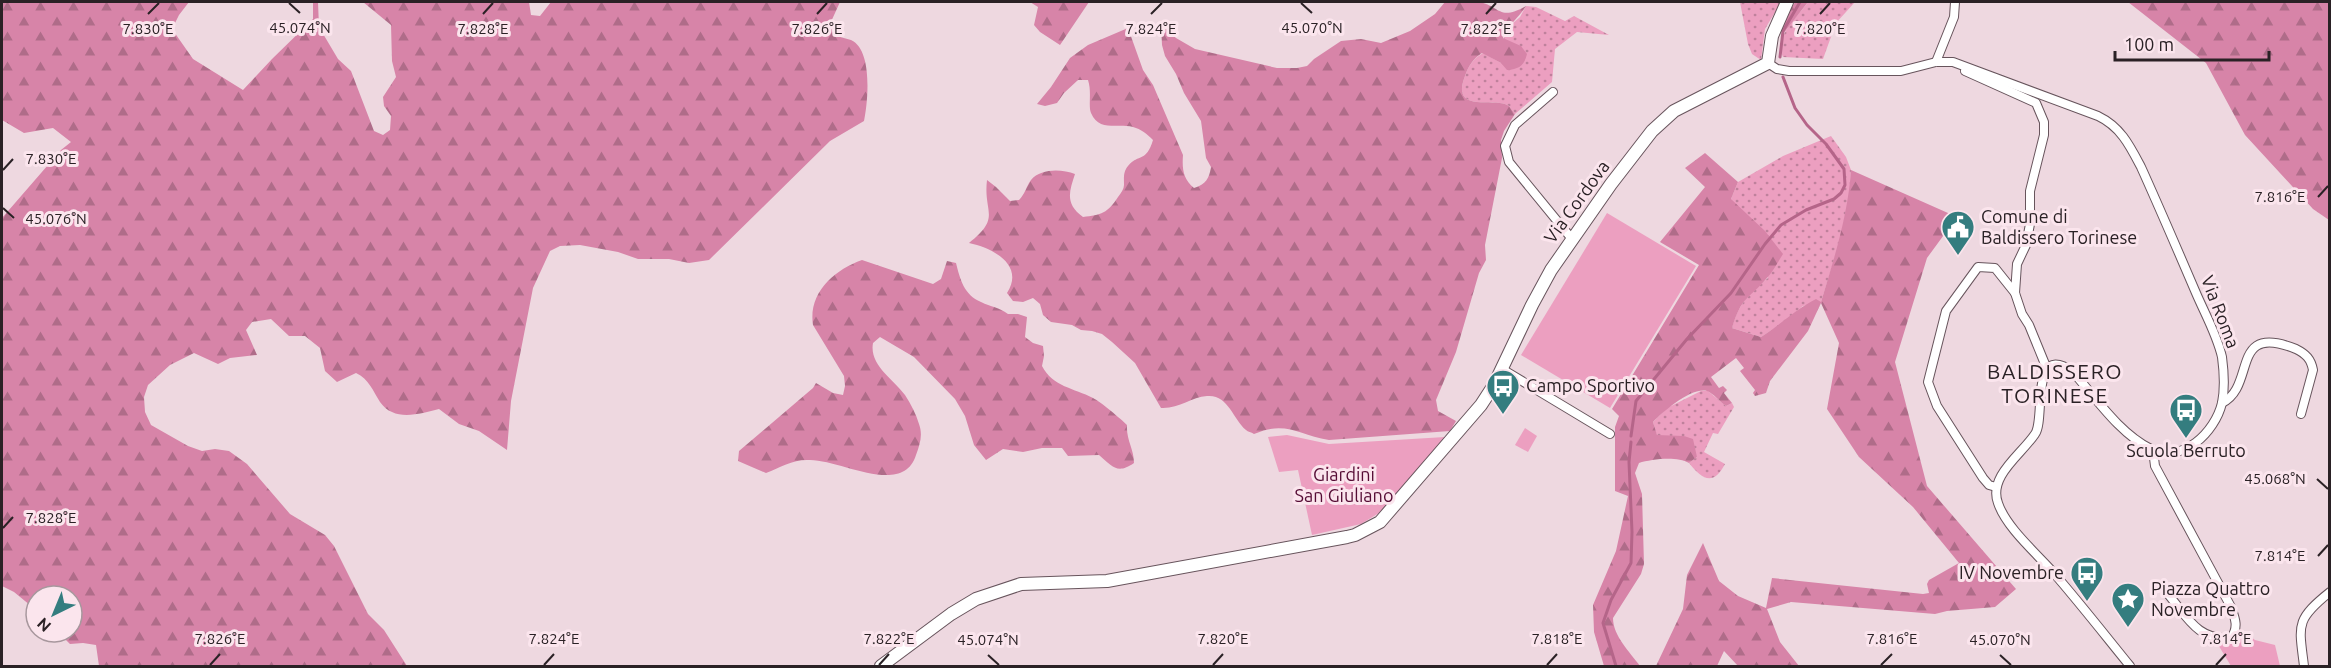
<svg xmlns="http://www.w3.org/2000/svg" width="2331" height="668" viewBox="0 0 2331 668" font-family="Ubuntu,sans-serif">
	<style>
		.grass { fill: url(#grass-dots) }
		.forest { fill: url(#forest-firs) }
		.green { fill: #ec9fc0 }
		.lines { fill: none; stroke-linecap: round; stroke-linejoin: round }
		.stream { stroke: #b56589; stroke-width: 3 }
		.street-casing { stroke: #67545c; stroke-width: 10 }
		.secondary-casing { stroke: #67545c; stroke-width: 14 }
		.street { stroke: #fff; stroke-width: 8 }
		.secondary { stroke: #fff; stroke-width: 12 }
		.ticks { fill: none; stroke: #2a2125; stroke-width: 2 }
		.labels { text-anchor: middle; stroke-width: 6; stroke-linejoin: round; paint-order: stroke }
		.street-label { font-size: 18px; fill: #2a2125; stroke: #fbe5ed }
		.poi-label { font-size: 18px; fill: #2a2125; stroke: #fbe5ed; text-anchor: start }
		.park-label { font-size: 18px; fill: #560c35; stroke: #fbe5ed }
		.quarter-label { font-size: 21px; letter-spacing: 1.5px; fill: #2a2125; stroke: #fbe5ed }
		.ticks-label { font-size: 15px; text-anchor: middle; fill: #2a2125; stroke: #fbe5ed; stroke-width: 6; stroke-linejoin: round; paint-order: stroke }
	</style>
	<defs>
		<pattern id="grass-dots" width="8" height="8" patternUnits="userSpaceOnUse" patternTransform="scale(1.5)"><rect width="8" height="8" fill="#ec9fc0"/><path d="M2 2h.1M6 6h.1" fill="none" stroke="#bf819c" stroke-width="1.8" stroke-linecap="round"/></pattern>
		<pattern id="forest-firs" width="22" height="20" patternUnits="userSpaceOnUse" patternTransform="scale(1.5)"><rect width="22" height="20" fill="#d784a8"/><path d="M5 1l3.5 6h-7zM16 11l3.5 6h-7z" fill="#af6c89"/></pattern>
	</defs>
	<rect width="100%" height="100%" fill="#eed8e0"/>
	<g class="grass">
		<path d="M1740,2H1781L1765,29L1761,60L1752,54L1748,44Z"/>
		<path d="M1808,2H1855L1836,23L1823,59L1783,57C1773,37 1798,17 1808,2Z"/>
		<path d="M1526,6L1536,7L1565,21L1574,16L1609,35L1577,32L1555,49L1552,82L1515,114C1514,113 1510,107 1509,106C1494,96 1450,115 1465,76C1469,65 1473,59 1483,53L1501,63L1505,30L1520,17Z"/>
		<path d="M1831,136L1846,157L1851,170L1850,193L1839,244L1821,302L1803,306L1784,322L1761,337L1732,328C1739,303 1748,295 1768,278L1731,199L1738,182L1783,156Z"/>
		<path d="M1701,391H1708L1726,406L1732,403L1734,407L1718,434L1713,433L1704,452L1725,464C1713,487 1702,479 1689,463L1697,457L1684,436H1657L1653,422L1667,408Z"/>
	</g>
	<g class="forest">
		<path d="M2,2H189L179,15L172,29L193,59L243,90L272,59L313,19V2H318L319,27L338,59L351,71L374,131L383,135L390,130L391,116L384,106L383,97L396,77L392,61L391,25L363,2H529L531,15L540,16L551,2H840L830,24L833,34C839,37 845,38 851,40C873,50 868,102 864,121L830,141L709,260L689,263L669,259H638L618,252L580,245L560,246L550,251L533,288L511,401L507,450L479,431L459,424L439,409C419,414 394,422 380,402C373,391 369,379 356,373L337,382L325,371L320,348L305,336H289L271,319L252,322L246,330L257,355L230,358L218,364L194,353L170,365L148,385L144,397L145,412L151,425L188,446L202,451L215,449L229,451L247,464L290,514L325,535L334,546L368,614L384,630L407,666H99L96,645L83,643L70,644L58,632H72V596H36V610L14,592L2,586V218L61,150L71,142L53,128L24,133L2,120Z"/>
		<path d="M1030,2H1089L1060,45L1040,32L1034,25L1038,7Z"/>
		<path d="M1445,2C1456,2 1467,1 1478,2C1500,5 1498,22 1526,6C1519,18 1507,25 1503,38L1521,46L1527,54C1524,66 1519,69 1507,70L1501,63L1482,53C1473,59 1469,65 1465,76C1450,115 1494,96 1509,106C1510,107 1514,113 1515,114L1504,131L1501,140L1502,158L1485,245L1486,260L1479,273L1456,352L1436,400L1438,411L1456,421L1450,431L1329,440C1298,435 1286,420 1254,434C1251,432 1248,432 1246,430C1233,419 1228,394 1207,396C1191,397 1179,409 1161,408L1135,363L1112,342L1102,334L1092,331L1081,330L1072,325L1051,322L1043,315L1040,304L1033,298L1023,302L1013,301L1007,293C1025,265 993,248 969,243C1002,217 983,213 987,180L996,187L1010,201L1019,200C1025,194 1026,187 1031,180C1041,168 1062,169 1075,174C1069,192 1065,204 1083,217C1101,215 1108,213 1118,197C1121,193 1124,189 1124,185C1124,178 1123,172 1128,166C1139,153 1146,163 1153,140C1147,134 1141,129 1133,127C1117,123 1099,132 1091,113C1088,106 1092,92 1088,80H1078L1064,93L1057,103L1045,106L1037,104L1051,87L1070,58L1088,45L1128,28L1143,70L1153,85L1183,155C1182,169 1183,179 1194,188C1206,184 1209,179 1211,167L1206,158L1201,121L1184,93L1176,74L1165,56L1162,45L1161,24L1176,38L1195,49L1277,68H1297L1307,66L1314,59L1341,41L1361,39L1381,43L1410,31L1435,14Z"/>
		<path d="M1795,2H1808L1783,34L1781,31L1785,18Z"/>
		<path d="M2128,2H2329V220L2313,209L2245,135L2206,63Z"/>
		<path d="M1705,153L1738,182L1731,199L1765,231L1783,254C1778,262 1773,271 1767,278C1747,301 1742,296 1732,328L1761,337C1780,325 1796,309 1816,299L1821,302C1834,259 1848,215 1851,170L1957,217L1927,258L1895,362L1927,486L2016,589L1995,607L1947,611L1935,614L1791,602L1767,609L1780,642L1799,666H1738L1724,651L1717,666H1656L1683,609L1687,575L1703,543L1719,581L1738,596L1766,608L1772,578L1923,594L1929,593L1927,584L1929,580L1959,563L1913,507L1859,457L1827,409L1839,343L1821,303L1808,331L1770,381L1766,393L1755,396L1753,393L1755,390L1740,371L1744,368L1736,358L1711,377L1719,388L1723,386L1727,390L1724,393L1732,403L1726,406C1720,402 1713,393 1707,391C1691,387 1663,412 1653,422L1657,435L1684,436L1693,439L1697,457L1689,463C1677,456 1652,459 1639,463L1635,473L1642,494L1644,564L1641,574L1613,618C1613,636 1630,652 1640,666H1604L1594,632L1593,605L1616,551L1628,496L1615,491V427L1619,416L1612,409L1699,265L1660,242L1705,187L1685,168Z"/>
		<path d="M862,260L933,284L941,279L947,261L956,263C960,279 964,295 981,302C991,307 999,307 1008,314H1018L1027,317L1025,337L1033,343L1043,346L1044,356L1042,366C1053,387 1074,388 1093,398C1101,402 1121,419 1127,425C1126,440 1134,449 1134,463C1117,475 1112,466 1099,455L1068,456L1062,448H1042L1023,452L1003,449L986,460L974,445L965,416L955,399L914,357L880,337L873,343C869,365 893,379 905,395C911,404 916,414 919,424C923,435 920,444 916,455C903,497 841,460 810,460C793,459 781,467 766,473L738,461L739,451L813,388L816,383L833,393L843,395L845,386L844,376L813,325C808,293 834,270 862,260Z"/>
	</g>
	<g class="green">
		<path d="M1607,213L1696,266L1610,408L1521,355Z"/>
		<path d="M1525,428L1537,436L1528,452L1515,445Z"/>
		<path d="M1287,435L1329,444L1445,437L1384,510L1361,524L1312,535L1298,470L1279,472L1268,437Z"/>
		<path d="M2237,627L2255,640L2275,645L2280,666H2231L2214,638H2231Z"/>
	</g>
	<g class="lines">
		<g class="stream">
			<path d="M1780,57L1783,31L1800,2"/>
			<path d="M1631,436L1636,401L1687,339L1731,293L1765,244L1781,225L1806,210L1834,199L1841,193L1845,185L1844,169L1826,144L1807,125L1795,108L1783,77"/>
			<path d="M1616,666L1603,623L1611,600L1631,563L1632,532L1629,462L1631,442"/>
		</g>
		<defs>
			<g id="street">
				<path d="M1936,62L1954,17L1955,2"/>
				<path d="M1768,63L1777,69L1789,71H1901L1936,62H1953L2098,116C2121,127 2130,146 2141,167C2160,209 2178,251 2196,293C2205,314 2217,335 2222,357C2224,372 2225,388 2222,403C2215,432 2183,464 2151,449C2119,433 2096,398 2073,372C2029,340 2046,420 2035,434C2022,454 1988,476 1998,503C2006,527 2035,552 2052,571C2079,602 2104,634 2130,666"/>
				<path d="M1965,71L2036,103L2044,122V135L2030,191V224L2026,245L2017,264L2015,293L2022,314L2029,325L2047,369"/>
				<path d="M1553,92L1515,125L1505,146L1509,162L1572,239"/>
				<path d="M1502,369L1610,434"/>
				<path d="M2222,403C2257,386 2229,322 2296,349C2306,354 2311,359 2313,370L2301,414"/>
				<path d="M2153,450L2155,466L2231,607C2235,618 2239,627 2231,638C2197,641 2187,616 2167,593"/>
				<path d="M1996,487L1989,485L1983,478L1937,406L1928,382L1946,311L1978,267L1995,268L2015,293"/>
				<path d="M2304,666C2299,625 2295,620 2330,592"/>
			</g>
			<path id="secondary" d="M881,666L951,614L976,599L1021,584L1107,581L1347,537L1355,535L1380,522L1481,405L1494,385L1532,305L1551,270L1611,184L1652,131L1674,111L1768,63L1772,36L1787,2"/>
		</defs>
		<use href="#street" class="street-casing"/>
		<use href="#secondary" class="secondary-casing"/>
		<use href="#street" class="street"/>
		<use href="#secondary" class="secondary"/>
	</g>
	<path class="ticks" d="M289,3L300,13M1301,3L1312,13M148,14L159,3M483,14L493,3M817,14L827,3M1151,14L1162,3M1486,14L1496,3M1820,14L1830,3M3,170L13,159M2318,197L2328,186M3,208L14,218M2317,479L2328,489M3,528L13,517M2318,556L2328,545M988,655L999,665M2000,655L2011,665M210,665L220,654M544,665L554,654M879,665L889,654M1213,665L1223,654M1547,665L1557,654M1881,665L1892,654M2216,665L2226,654"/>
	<defs>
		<symbol id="civic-pin" viewBox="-11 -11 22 30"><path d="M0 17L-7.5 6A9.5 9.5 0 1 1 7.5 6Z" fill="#347d7f" stroke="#fbe5ed"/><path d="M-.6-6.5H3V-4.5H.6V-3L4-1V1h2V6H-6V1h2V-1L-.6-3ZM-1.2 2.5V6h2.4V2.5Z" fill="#fff"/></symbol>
		<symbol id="bus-pin" viewBox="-11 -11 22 30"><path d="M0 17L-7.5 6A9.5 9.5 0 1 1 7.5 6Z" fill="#347d7f" stroke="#fbe5ed"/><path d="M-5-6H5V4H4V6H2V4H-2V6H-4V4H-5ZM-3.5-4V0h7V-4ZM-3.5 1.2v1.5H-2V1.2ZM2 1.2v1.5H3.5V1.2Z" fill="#fff"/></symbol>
		<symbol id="sight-pin" viewBox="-11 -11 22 30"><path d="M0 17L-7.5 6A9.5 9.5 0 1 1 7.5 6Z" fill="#347d7f" stroke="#fbe5ed"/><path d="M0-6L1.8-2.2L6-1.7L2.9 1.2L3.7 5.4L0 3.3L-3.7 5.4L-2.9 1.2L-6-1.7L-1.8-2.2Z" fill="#fff"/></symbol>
	</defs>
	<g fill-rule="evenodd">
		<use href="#civic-pin" x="1939" y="208" width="38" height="52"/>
		<use href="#bus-pin" x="1484" y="367" width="38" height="52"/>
		<use href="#bus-pin" x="2167" y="391" width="38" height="52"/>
		<use href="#bus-pin" x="2068" y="554" width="38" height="52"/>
		<use href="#sight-pin" x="2109" y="580" width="38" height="52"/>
	</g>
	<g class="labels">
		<g class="street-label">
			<text transform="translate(1577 202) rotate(-54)" y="6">Via Cordova</text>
			<text transform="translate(2220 312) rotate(69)" y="6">Via Roma</text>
		</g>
		<g class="poi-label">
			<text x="1981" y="223">Comune di<tspan x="1981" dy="21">Baldissero Torinese</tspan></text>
			<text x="1526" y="392">Campo Sportivo</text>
			<text x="2186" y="457" text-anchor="middle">Scuola Berruto</text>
			<text x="2064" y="579" text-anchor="end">IV Novembre</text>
			<text x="2151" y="595">Piazza Quattro<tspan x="2151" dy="21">Novembre</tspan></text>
		</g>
		<g class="park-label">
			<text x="1344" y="481">Giardini<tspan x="1344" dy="21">San Giuliano</tspan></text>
		</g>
		<g class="quarter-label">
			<text x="2055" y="379">BALDISSERO<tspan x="2055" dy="24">TORINESE</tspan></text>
		</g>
	</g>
	<g class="ticks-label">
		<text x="300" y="33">45.074°N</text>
		<text x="1312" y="33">45.070°N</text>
		<text x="1820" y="34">7.820°E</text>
		<text x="148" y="34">7.830°E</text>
		<text x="483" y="34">7.828°E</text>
		<text x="817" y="34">7.826°E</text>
		<text x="1151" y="34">7.824°E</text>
		<text x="1486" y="34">7.822°E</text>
		<text x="51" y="164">7.830°E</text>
		<text x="2280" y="202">7.816°E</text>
		<text x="56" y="224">45.076°N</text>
		<text x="2275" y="484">45.068°N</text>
		<text x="51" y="523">7.828°E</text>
		<text x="2280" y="561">7.814°E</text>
		<text x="220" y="644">7.826°E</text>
		<text x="554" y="644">7.824°E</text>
		<text x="889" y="644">7.822°E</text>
		<text x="1223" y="644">7.820°E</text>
		<text x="1557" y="644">7.818°E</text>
		<text x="1892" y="644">7.816°E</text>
		<text x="2226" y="644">7.814°E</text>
		<text x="988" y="645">45.074°N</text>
		<text x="2000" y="645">45.070°N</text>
	</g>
	<rect width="2331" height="668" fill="none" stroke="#2a2125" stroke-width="6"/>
	<g transform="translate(54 614) rotate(223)"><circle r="28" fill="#fbe5ed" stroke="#a7979d" stroke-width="1.5"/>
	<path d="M0-4.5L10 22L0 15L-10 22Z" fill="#347d7f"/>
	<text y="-9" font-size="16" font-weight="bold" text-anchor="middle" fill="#2a2125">N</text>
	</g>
	<path d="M2115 51v9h154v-9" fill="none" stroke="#2a2125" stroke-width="3"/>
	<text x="2124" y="51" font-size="18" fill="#2a2125" stroke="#fbe5ed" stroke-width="4.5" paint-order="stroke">100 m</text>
</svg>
